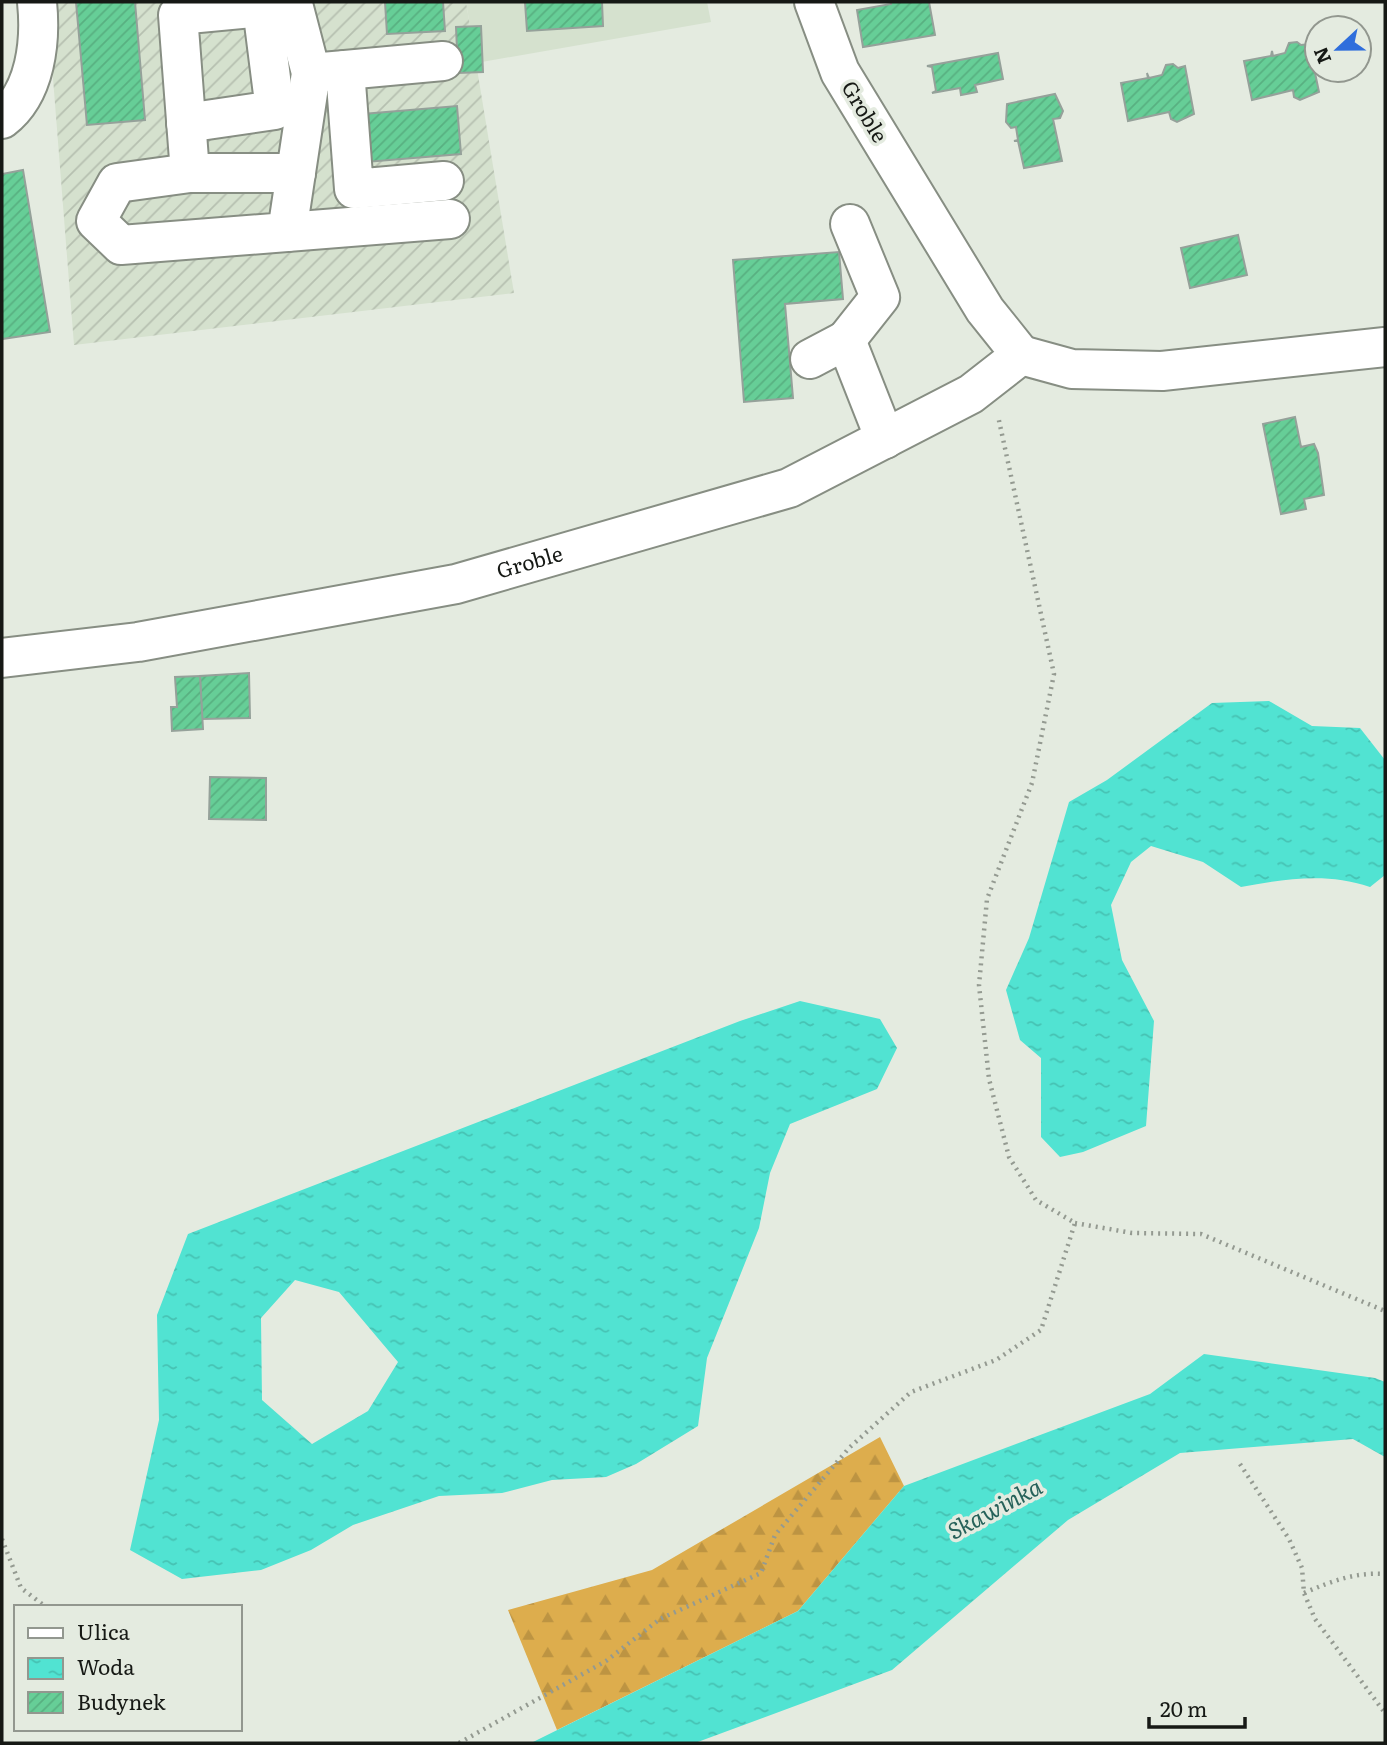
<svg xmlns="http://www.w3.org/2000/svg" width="1387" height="1745" viewBox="0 0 1387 1745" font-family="Literata,serif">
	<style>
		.built { fill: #d5e1ce }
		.industrial { fill: url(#industrial-furrows) }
		.forest { fill: url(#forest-firs) }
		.water { fill: url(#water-ripples); fill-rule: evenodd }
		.building { fill: url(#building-hatch); stroke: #95a19a; stroke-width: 2 }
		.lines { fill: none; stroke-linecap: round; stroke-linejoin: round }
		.minor-casing { stroke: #878e83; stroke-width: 42 }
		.path { stroke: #949a91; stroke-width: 4.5; stroke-dasharray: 2 5; stroke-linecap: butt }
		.minor { stroke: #fff; stroke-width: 38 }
		.labels { text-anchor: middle; stroke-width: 7; stroke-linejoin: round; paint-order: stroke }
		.street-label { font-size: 21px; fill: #161915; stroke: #e4ebe0 }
		.water-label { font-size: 23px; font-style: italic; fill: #27625a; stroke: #e4ebe0 }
	</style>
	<defs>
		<pattern id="industrial-furrows" width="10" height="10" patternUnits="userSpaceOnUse" patternTransform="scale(1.75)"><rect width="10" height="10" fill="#d5e1ce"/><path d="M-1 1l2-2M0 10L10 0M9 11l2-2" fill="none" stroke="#b6c0b0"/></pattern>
		<pattern id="forest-firs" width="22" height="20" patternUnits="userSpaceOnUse" patternTransform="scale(1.75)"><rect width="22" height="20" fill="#ddad4d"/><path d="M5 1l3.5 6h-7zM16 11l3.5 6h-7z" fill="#bd9442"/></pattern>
		<pattern id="water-ripples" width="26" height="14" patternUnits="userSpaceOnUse" patternTransform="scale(1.75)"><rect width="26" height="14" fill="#51e3d2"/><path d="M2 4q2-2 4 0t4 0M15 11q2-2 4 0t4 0" fill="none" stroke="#46c2b3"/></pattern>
		<pattern id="building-hatch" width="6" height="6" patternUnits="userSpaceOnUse" patternTransform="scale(1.75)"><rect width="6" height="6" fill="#66ce97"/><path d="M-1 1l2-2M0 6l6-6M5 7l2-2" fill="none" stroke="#58b081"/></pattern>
	</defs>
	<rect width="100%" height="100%" fill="#e4ebe0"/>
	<path class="built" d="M466,2H707L711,22L476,63Z"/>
	<path class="industrial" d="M47,2H466L514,293L74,345Z"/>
	<path class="forest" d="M880,1437L904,1486L798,1611L557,1730L508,1610L652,1570Z"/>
	<g class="water">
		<path d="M1269,701L1312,726L1360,728L1385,760V875L1370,887C1326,872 1286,879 1241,887L1203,862L1151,846L1131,862L1111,905L1122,960L1154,1021L1146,1126L1083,1152L1060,1157L1041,1137V1058L1020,1040L1006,990L1029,938L1069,802L1107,780L1212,703Z"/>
		<path d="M800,1001L880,1019L897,1048L877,1089L790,1124L770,1173L759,1228L707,1358L698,1426L636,1464L606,1477L552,1480L502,1493L439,1496L353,1525L311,1550L261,1570L182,1579L130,1550L159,1420L157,1315L188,1234L740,1021ZM295,1280L339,1292L398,1362L368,1411L312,1444L262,1400L261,1318Z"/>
		<path d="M1204,1354L1375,1378L1385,1382V1457L1353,1439L1180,1453L1068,1520L892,1670L695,1743H531L798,1611L904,1486L1150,1394Z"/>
	</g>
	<g class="building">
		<path d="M76,2H135L145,120L87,125Z"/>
		<path d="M385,2H443L445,31L387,34Z"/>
		<path d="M525,2H602L603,26L527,31Z"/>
		<path d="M891,2H929L935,35L863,47L857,10L891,4Z"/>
		<path d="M481,26L483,72L458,73L456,27Z"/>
		<path d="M1297,42L1301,45L1309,44L1319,92L1300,100L1294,97L1293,90L1252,100L1244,61L1271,56L1272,51L1273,56L1285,53L1289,43Z"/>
		<path d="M998,53L1003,79L975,85L977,92L961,95L960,88L932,93L936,91L932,67L927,66Z"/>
		<path d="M1173,64L1178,68L1185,66L1194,114L1177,122L1171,119L1169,112L1128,121L1121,83L1148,78L1147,73L1149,78L1162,75L1166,65Z"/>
		<path d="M1055,94L1063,111L1060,118L1053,119L1062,161L1024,168L1018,141H1014L1018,140L1016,127L1011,128L1006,122L1007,104Z"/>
		<path d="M457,106L461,154L366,162L363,114Z"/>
		<path d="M23,170L50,332L2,339V174Z"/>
		<path d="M1238,235L1247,275L1190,288L1181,248Z"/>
		<path d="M839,252L843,299L785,304L793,398L744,402L733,260Z"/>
		<path d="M1295,417L1301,447L1314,444L1318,453L1324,495L1304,499L1306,509L1281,514L1263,424Z"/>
		<path d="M249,673L250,718L202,719L200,676Z"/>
		<path d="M200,676L203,729L172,731L171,707H177L175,677Z"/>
		<path d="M210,777L266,778V820L209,819Z"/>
	</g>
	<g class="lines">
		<defs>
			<g id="minor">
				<path d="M293,2V4L311,73L287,232L121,245L96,221L117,183L190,173L178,15L293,4"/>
				<path d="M345,70L443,61"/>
				<path d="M311,73L345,70L354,189L444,181"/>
				<path d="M2,119C36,93 41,41 37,2"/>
				<path d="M186,123L275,110L262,7"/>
				<path d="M190,173H296"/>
				<path d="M287,232L450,219"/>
				<path d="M846,340L880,297L850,224"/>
				<path d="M1021,355L1072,369L1162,371L1385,347"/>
				<path d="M810,359L846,340L885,439"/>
				<path id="s1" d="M2,658L138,642L456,584L789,488L971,394L1021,355L985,310L840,72L814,2"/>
			</g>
		</defs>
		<use href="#minor" class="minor-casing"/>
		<g class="path">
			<path d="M1075,1223L1132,1233L1201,1234L1385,1311"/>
			<path d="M1240,1464L1289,1539L1302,1568L1304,1593L1315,1619L1385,1713"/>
			<path d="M2,1539L21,1588L46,1607"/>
			<path d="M1304,1593C1332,1581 1355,1572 1385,1574"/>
			<path d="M459,1743L606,1661L660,1619L761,1573L775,1535L849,1448L911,1392L996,1360L1041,1330L1075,1223L1036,1200L1009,1157L989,1079L979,985L987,899L1032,783L1054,674L998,416"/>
		</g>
		<use href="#minor" class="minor"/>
	</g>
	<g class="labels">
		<g class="street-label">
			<text transform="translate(864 112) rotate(59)" y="7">Groble</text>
			<text dy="7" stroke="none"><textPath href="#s1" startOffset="537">Groble</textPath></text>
		</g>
		<g class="water-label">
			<text transform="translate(995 1509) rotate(-28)" y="8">Skawinka</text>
		</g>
	</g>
	<rect width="1387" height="1745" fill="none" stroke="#161915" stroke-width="7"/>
	<rect x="14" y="1605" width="228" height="126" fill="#e4ebe0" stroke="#92978f" stroke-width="2"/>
	<rect x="28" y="1628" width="35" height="10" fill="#ffffff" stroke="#92978f" stroke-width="2"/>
	<text x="77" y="1640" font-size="21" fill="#161915">Ulica</text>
	<rect x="28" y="1658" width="35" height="21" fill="url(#water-ripples)" stroke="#92978f" stroke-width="2"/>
	<text x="77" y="1675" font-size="21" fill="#161915">Woda</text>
	<rect x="28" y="1692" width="35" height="21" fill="url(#building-hatch)" stroke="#92978f" stroke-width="2"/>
	<text x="77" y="1710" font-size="21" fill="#161915">Budynek</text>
	<g transform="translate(1338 49) rotate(248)"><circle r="33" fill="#e4ebe0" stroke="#92978f" stroke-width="2"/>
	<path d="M0-5L12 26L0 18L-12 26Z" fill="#2f6edc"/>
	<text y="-10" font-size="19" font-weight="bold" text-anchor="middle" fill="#161915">N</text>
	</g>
	<path d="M1149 1717v10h96v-10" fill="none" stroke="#161915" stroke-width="3.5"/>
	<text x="1160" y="1717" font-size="21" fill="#161915" stroke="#e4ebe0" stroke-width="5" paint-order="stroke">20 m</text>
</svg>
